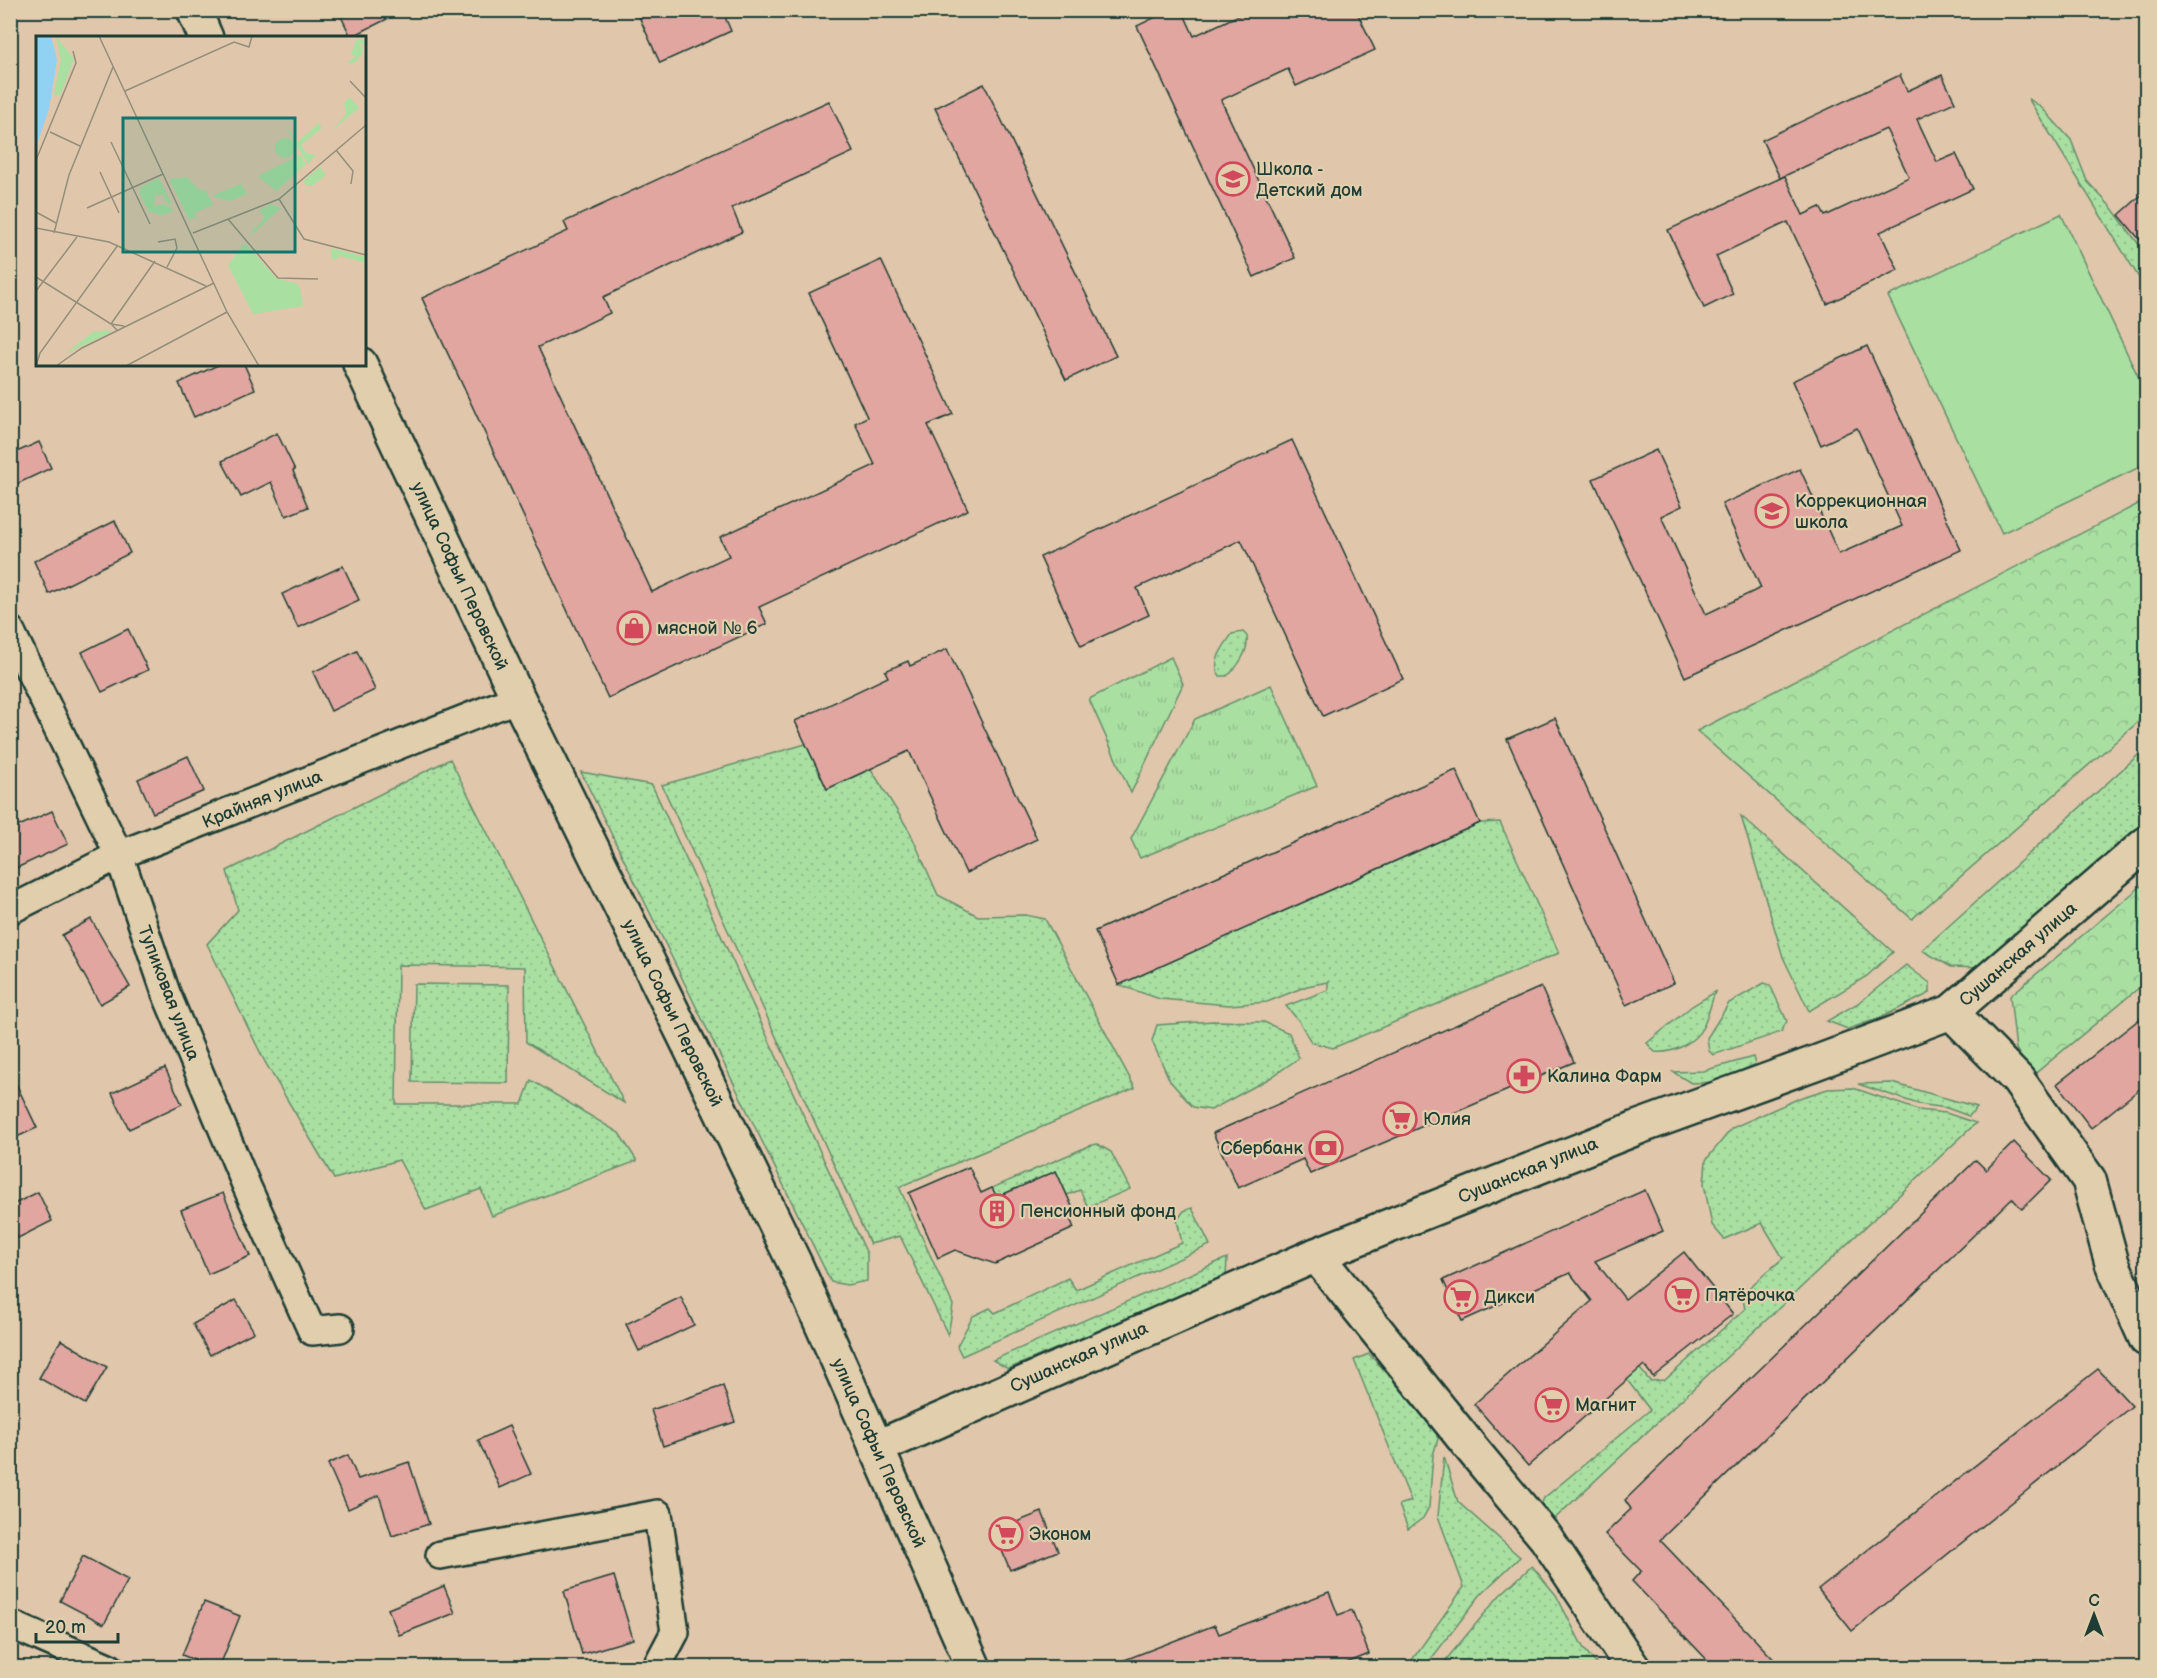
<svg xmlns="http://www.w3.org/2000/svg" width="2157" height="1678" viewBox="0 0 2157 1678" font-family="'Balsamiq Sans',sans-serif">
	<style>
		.grass { fill: url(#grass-dots); stroke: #648e6b; stroke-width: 1.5 }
		.forest { fill: url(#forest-crowns); stroke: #648e6b; stroke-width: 1.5 }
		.park { fill: url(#park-tufts); stroke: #648e6b; stroke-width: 1.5 }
		.garden { fill: #aadfa2; stroke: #648e6b; stroke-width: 1.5 }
		.building { fill: #e1a6a0; stroke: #1f3d34; stroke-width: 1.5 }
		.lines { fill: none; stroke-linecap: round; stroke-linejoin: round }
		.minor-casing { stroke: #1f3d34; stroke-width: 32 }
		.tertiary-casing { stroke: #1f3d34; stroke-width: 38 }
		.secondary-casing { stroke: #1f3d34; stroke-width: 38 }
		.primary-casing { stroke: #1f3d34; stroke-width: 38 }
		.minor { stroke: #e0ceac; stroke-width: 27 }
		.tertiary { stroke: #e0ceac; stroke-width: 33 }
		.secondary { stroke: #e0ceac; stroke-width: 33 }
		.primary { stroke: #e0ceac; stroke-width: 33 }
		.labels { text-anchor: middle; stroke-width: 4.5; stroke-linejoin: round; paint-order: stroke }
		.poi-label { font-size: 18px; fill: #1f3d34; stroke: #e0ceac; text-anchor: start }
		.street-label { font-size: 18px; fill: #1f3d34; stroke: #e0ceac }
		.inset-road { fill: none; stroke: #938f7b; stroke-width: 1.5 }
		.view { fill: #0f766e; fill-opacity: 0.15; stroke: #0f766e; stroke-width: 3 }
		.inset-edge { fill: none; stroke: #1f3d34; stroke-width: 3 }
	</style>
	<defs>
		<pattern id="grass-dots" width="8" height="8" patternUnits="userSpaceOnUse" patternTransform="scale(1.5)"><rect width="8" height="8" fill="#aadfa2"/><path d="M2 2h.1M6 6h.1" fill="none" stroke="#92c08c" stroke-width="1.8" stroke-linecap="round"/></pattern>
		<pattern id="forest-crowns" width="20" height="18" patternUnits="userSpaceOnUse" patternTransform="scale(1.5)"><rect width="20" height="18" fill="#aadfa2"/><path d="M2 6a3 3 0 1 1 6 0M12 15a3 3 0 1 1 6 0" fill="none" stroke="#92c08c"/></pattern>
		<pattern id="park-tufts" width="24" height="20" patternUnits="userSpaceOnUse" patternTransform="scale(1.5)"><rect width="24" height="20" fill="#aadfa2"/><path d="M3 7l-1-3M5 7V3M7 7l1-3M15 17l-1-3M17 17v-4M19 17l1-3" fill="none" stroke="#92c08c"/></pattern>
	</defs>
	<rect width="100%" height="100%" fill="#e0c6aa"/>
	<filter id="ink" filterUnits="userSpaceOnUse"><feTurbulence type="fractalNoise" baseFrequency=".0167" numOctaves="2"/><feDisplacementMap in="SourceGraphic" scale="12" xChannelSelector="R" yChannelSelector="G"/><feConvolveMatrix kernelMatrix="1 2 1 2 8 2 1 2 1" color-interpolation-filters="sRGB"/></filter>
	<g filter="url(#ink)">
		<g class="grass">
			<path d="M2028,98L2043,109L2071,140L2087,181L2111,207L2146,254V289Z"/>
			<path d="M1243,632L1247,636C1249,651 1238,667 1227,676H1220C1210,662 1224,646 1232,634Z"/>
			<path d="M806,744L827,789L871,769L910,832L938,895L978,916L1025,915L1045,919L1135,1088L899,1187L953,1305L948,1335L900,1236L870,1244L662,785Z"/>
			<path d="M2146,748V828L1985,968L1951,967L1922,950Z"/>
			<path d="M450,759L624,1103L526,1042L525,967L398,965L396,1104H522L531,1080L619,1133L637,1161L492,1216L481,1189L426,1210L399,1160L334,1179L265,1062L207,944L238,910L227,871Z"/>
			<path d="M581,772L652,785L867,1254V1281L847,1285L831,1282Z"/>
			<path d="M1741,816L1893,952L1867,976L1809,1011L1783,957Z"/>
			<path d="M1500,822L1559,953L1333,1048L1311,1042L1299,1021L1286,1006L1328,990V982L1307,986L1267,1002L1229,1005L1160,999L1119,985L1480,823Z"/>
			<path d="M1906,965L1930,983V993L1880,1018L1848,1029L1827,1021L1860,1002Z"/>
			<path d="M1764,983L1770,985L1787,1021L1781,1032L1713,1055L1709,1051L1707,1038L1729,1003Z"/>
			<path d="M414,984L509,985L508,1083L412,1082Z"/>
			<path d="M1715,992C1711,1003 1708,1017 1703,1027C1694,1043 1673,1054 1655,1052L1647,1043L1692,1006Z"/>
			<path d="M1213,1021L1264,1022L1289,1033L1299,1058L1270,1078L1211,1110L1193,1107L1170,1081L1152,1041L1157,1025Z"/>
			<path d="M1753,1057L1755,1064L1720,1082L1691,1083L1673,1072L1703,1071Z"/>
			<path d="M1892,1083L1977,1107L1969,1116L1947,1108L1918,1104L1858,1084Z"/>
			<path d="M1853,1088L1918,1110L1946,1113L1976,1123L1550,1523L1540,1508L1544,1498L1650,1410L1615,1364L1626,1352L1650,1381L1665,1380L1745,1309L1742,1294L1783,1258L1762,1223L1724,1239L1712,1225L1704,1184L1706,1160L1732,1128L1802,1097L1828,1089Z"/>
			<path d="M1097,1144L1111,1152L1130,1189L1088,1207L1080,1190L1067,1195L1056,1171L997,1197L992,1188L1089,1146Z"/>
			<path d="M1192,1208L1210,1245L962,1356L957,1346L973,1316L990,1308L995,1313L1068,1278L1076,1290L1182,1243L1177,1220L1184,1211Z"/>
			<path d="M1227,1258L1226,1277L1008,1369L993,1360Z"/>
			<path d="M1369,1354L1433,1422L1438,1439L1433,1455L1429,1507L1423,1518L1408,1529L1399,1505L1411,1501L1354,1360Z"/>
			<path d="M1444,1457L1458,1502L1520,1557L1481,1594L1425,1667H1407L1464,1587L1438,1516Z"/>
			<path d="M1532,1566L1556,1595L1584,1649L1599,1667H1440L1500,1595Z"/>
		</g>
		<g class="forest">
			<path d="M2146,500V715L1912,919L1697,731Z"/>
			<path d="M2146,882V982L2032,1076L2016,1049L2010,996Z"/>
		</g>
		<g class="park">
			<path d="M1171,657L1183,684L1131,793L1089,699Z"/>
			<path d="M1271,685L1317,786L1140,858L1131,839L1195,719Z"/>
		</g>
		<path class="garden" d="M2061,214L2146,393V464L2002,533L1888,296Z"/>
		<g class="building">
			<path d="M338,10H405L351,37Z"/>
			<path d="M636,10H722L731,31L660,63Z"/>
			<path d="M1170,10H1182L1194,36L1250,10H1356L1375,50L1296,86L1288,69L1221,100L1295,258L1254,277L1137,26Z"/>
			<path d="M1900,75L1907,91L1942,75L1955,102L1917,119L1937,162L1956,154L1973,189L1880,232L1898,270L1827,304L1788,222L1716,256L1733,294L1704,308L1668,230L1785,176L1803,215L1820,207L1825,216L1909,177L1886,129L1780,178L1762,140Z"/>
			<path d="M984,84L1116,356L1066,380L935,108Z"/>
			<path d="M829,101L853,152L732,208L742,232L603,297L610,313L538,347L652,592L729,556L720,537L875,465L855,423L867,417L809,293L881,260L953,414L928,425L968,510L759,607L767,624L608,698L422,298L568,231L564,222Z"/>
			<path d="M2146,191V247L2119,215Z"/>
			<path d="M1867,346L1961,550L1685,677L1593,479L1656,450L1682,506L1661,516L1706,614L1761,588L1722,504L1800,469L1839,554L1902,526L1857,428L1821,445L1792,381Z"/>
			<path d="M220,364H244L255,389L194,417L179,383Z"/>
			<path d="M277,433L295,470L293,471L308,507L286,516L271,482L241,497L222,461Z"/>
			<path d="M1292,440L1403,679L1323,716L1241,540L1137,588L1149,615L1081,646L1040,557Z"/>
			<path d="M39,442L51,468L10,487V455Z"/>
			<path d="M115,521L130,553L49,594L34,561Z"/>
			<path d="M343,566L359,600L298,628L282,594Z"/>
			<path d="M128,629L148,670L102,692L82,652Z"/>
			<path d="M947,649L1037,839L966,873L909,751L827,789L795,721L888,677L885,671L908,661L910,666Z"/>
			<path d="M357,651L375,690L331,711L313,672Z"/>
			<path d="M1555,718L1674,983L1626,1005L1507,739Z"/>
			<path d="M188,756L204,791L153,813L138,779Z"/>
			<path d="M1456,770L1480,823L1119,985L1095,931Z"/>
			<path d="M52,811L68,844L10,871V830Z"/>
			<path d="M91,919L130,987L100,1004L62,935Z"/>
			<path d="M1541,987L1574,1062L1310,1174L1303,1159L1238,1188L1213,1133Z"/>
			<path d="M2146,1014V1084L2091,1128L2057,1084Z"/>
			<path d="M165,1068L182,1104L129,1129L112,1093Z"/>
			<path d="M10,1071L37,1128L10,1140Z"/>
			<path d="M2014,1142L2051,1180L2022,1209L2012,1198L1660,1540L1782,1668H1715L1632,1581L1641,1571L1605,1534L1631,1509L1625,1500L1976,1160L1986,1170Z"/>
			<path d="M969,1167L981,1193L992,1188L997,1197L1056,1171L1075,1213L1069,1216L1074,1228L995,1264L955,1250L938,1258L909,1193Z"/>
			<path d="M1645,1190L1663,1231L1595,1261L1625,1299L1684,1252L1733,1314L1653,1377L1644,1365L1528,1466L1474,1404L1592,1301L1570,1273L1462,1321L1443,1280Z"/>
			<path d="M38,1192L52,1221L18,1238L10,1224V1206Z"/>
			<path d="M223,1193L250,1256L208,1274L181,1210Z"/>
			<path d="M681,1297L694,1325L639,1351L626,1324Z"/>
			<path d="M236,1300L254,1332L210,1355L193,1324Z"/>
			<path d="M61,1340L107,1367L85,1404L39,1378Z"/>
			<path d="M2098,1369L2132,1406L1852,1631L1818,1589Z"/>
			<path d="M723,1386L735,1422L663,1446L651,1410Z"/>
			<path d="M509,1426L531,1474L500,1488L478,1440Z"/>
			<path d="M348,1455L358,1479L409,1462L429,1524L392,1536L379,1495L348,1509L328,1464Z"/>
			<path d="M1042,1512L1058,1551L1010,1570L994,1531Z"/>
			<path d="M83,1556L128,1580L104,1624L60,1601Z"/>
			<path d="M614,1576L633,1639L582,1654L564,1591Z"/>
			<path d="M444,1586L455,1613L399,1635L388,1609Z"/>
			<path d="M1329,1592L1338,1615L1352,1610L1369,1654L1334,1668H1109V1666L1215,1625L1219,1634Z"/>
			<path d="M204,1602L240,1616L219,1668H214L182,1655Z"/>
		</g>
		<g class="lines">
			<defs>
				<g id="minor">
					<path d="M10,630L119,855L166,993L247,1187L312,1331L340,1328"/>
					<path d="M10,910L119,855L518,698"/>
					<path d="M440,1555L658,1514L675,1632L656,1668"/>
					<path d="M10,1624L110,1668"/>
				</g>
				<g id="tertiary">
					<path d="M1951,1012L2018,1080L2089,1180L2112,1263L2146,1339"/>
					<path d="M1316,1255L1472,1449L1546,1538L1633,1668"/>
				</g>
				<path id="secondary" d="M876,1448L1316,1255L1639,1127L1815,1063L1951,1012L2146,844"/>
				<g id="primary">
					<path d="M194,10L206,38"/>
					<path d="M360,364L518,698L688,1043L796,1266L974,1668"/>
				</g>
			</defs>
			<use href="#minor" class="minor-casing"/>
			<use href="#tertiary" class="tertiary-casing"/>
			<use href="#secondary" class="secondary-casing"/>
			<use href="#primary" class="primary-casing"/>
			<use href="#minor" class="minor"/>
			<use href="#tertiary" class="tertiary"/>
			<use href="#secondary" class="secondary"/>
			<use href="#primary" class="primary"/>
		</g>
	</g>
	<defs>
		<symbol id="school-ring" viewBox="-11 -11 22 22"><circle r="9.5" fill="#e0ceac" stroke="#d1495b" stroke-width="1.5"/><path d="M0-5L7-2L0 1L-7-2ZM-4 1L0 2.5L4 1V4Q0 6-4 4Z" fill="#d1495b"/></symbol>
		<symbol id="shop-ring" viewBox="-11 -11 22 22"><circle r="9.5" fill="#e0ceac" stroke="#d1495b" stroke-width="1.5"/><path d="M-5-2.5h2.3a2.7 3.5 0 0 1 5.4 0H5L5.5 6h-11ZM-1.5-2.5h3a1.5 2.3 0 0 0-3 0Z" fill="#d1495b"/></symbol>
		<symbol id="pharmacy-ring" viewBox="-11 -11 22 22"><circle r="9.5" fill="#e0ceac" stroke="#d1495b" stroke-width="1.5"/><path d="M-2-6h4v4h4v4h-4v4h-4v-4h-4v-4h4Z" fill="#d1495b"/></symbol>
		<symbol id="supermarket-ring" viewBox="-11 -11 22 22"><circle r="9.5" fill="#e0ceac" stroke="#d1495b" stroke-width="1.5"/><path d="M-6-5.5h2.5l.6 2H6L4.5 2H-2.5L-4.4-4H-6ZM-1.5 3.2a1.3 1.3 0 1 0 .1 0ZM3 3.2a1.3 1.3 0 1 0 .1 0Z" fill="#d1495b"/></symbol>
		<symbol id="bank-ring" viewBox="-11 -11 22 22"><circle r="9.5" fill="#e0ceac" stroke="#d1495b" stroke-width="1.5"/><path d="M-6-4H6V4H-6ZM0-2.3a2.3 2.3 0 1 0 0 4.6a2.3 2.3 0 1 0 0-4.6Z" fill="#d1495b"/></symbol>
		<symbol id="building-ring" viewBox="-11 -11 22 22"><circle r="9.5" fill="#e0ceac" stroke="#d1495b" stroke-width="1.5"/><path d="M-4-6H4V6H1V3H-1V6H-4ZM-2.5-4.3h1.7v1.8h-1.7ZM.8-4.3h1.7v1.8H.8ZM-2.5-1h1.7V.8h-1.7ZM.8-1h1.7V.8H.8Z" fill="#d1495b"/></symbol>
	</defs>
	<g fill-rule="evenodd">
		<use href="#school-ring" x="1214" y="160" width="38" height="38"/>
		<use href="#school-ring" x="1753" y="492" width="38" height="38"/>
		<use href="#shop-ring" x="615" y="609" width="38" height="38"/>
		<use href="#pharmacy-ring" x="1505" y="1057" width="38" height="38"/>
		<use href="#supermarket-ring" x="1381" y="1100" width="38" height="38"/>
		<use href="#bank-ring" x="1307" y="1129" width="38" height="38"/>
		<use href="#building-ring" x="978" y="1192" width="38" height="38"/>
		<use href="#supermarket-ring" x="1663" y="1276" width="38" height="38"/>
		<use href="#supermarket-ring" x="1442" y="1278" width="38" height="38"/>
		<use href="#supermarket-ring" x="1533" y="1386" width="38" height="38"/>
		<use href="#supermarket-ring" x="987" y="1515" width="38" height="38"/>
	</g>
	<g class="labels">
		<g class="poi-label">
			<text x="1256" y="175">Школа -<tspan x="1256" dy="21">Детский дом</tspan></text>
			<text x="1795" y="507">Коррекционная<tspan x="1795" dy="21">школа</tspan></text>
			<text x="657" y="634">мясной № 6</text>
			<text x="1547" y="1082">Калина Фарм</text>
			<text x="1423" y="1125">Юлия</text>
			<text x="1303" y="1154" text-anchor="end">Сбербанк</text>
			<text x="1020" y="1217">Пенсионный фонд</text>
			<text x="1705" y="1301">Пятёрочка</text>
			<text x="1484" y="1303">Дикси</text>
			<text x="1575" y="1411">Магнит</text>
			<text x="1029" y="1540">Эконом</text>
		</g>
		<g class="street-label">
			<text transform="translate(460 576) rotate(65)" y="6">улица Софьи Перовской</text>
			<text transform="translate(262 799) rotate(-22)" y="6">Крайняя улица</text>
			<text transform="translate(2018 954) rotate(-41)" y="6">Сушанская улица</text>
			<text transform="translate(169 993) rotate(69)" y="6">Тупиковая улица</text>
			<text transform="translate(673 1013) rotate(64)" y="6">улица Софьи Перовской</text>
			<text transform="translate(1528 1170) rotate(-22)" y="6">Сушанская улица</text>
			<text transform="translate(1079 1357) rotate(-24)" y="6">Сушанская улица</text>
			<text transform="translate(879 1453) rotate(66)" y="6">улица Софьи Перовской</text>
		</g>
	</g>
	<g transform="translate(36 36)">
		<rect width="330" height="330" fill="#e0c6aa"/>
		<path d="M20,0L38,23L24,60L18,58L25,24ZM328,3L330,10L322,6L327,12L325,20L318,27H311L320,20L315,19L320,4ZM283,87L286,92L265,109L270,117L280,119L272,128L249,90L262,106ZM284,131L290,139L276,150H271L267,145ZM151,141L162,153L170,155L177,169L159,177L162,188L159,181L153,184L133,143ZM123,142L137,170L129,165L128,159H119L118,170L129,168L138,175L126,179L113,176L103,157L105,151ZM205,148L211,158L193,165L176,160ZM235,168L245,172L211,203L218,195L216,191L220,192L229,182L223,174ZM209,207L241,243L260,247L264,252L267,270L217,278L192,229Z" fill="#aadfa2"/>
		<path d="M314,61L323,72L297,94L310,78L308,67ZM264,119L270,128L240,155L222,140ZM294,212L330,221V227L304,220L297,225ZM73,294L74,297L29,318L57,296Z" fill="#aadfa2"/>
		<path d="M239 112a10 10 0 1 1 20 0a10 10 0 1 1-20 0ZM202,229H214L239,255L224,269L197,239Z" fill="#aadfa2"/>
		<path d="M0,0H15L21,24L13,73L0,111Z" fill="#91d2f2"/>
		<path class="inset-road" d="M63,0L191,276L223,330M314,45L330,62M89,55L198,6L213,11L216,0M14,96L44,110M75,106L114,188M300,114L317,135L315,148M0,124L40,27L37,15M64,136L83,177M243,163L268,203L330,219M51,172L127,138M0,176L20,187M192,183L242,242L282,243M0,192L73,206L170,250M18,197L33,139L77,31M157,197L243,163L330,89M122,206L139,203L141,212L131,231M0,241L75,288L88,290M0,255L41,201M81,294L75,288L119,225M0,330L4,317L82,209M20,330L46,312L178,247M90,330L191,276"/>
		<path class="view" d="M87,82H259V216H87Z"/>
		<rect width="330" height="330" class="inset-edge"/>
	</g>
	<rect width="2157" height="1678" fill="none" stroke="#e0ceac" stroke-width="36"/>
	<rect x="18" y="18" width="2121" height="1642" fill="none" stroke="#1f3d34" stroke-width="2" filter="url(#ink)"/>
	<g transform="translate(2094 1615)" stroke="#e0ceac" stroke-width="4.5" paint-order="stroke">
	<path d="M0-4.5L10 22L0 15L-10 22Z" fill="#1f3d34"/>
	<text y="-9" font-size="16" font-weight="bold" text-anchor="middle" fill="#1f3d34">С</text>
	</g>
	<path d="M36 1633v9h82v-9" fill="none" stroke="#1f3d34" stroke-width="3"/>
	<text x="45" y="1633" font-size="18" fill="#1f3d34" stroke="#e0ceac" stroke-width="4.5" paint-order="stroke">20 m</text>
</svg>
